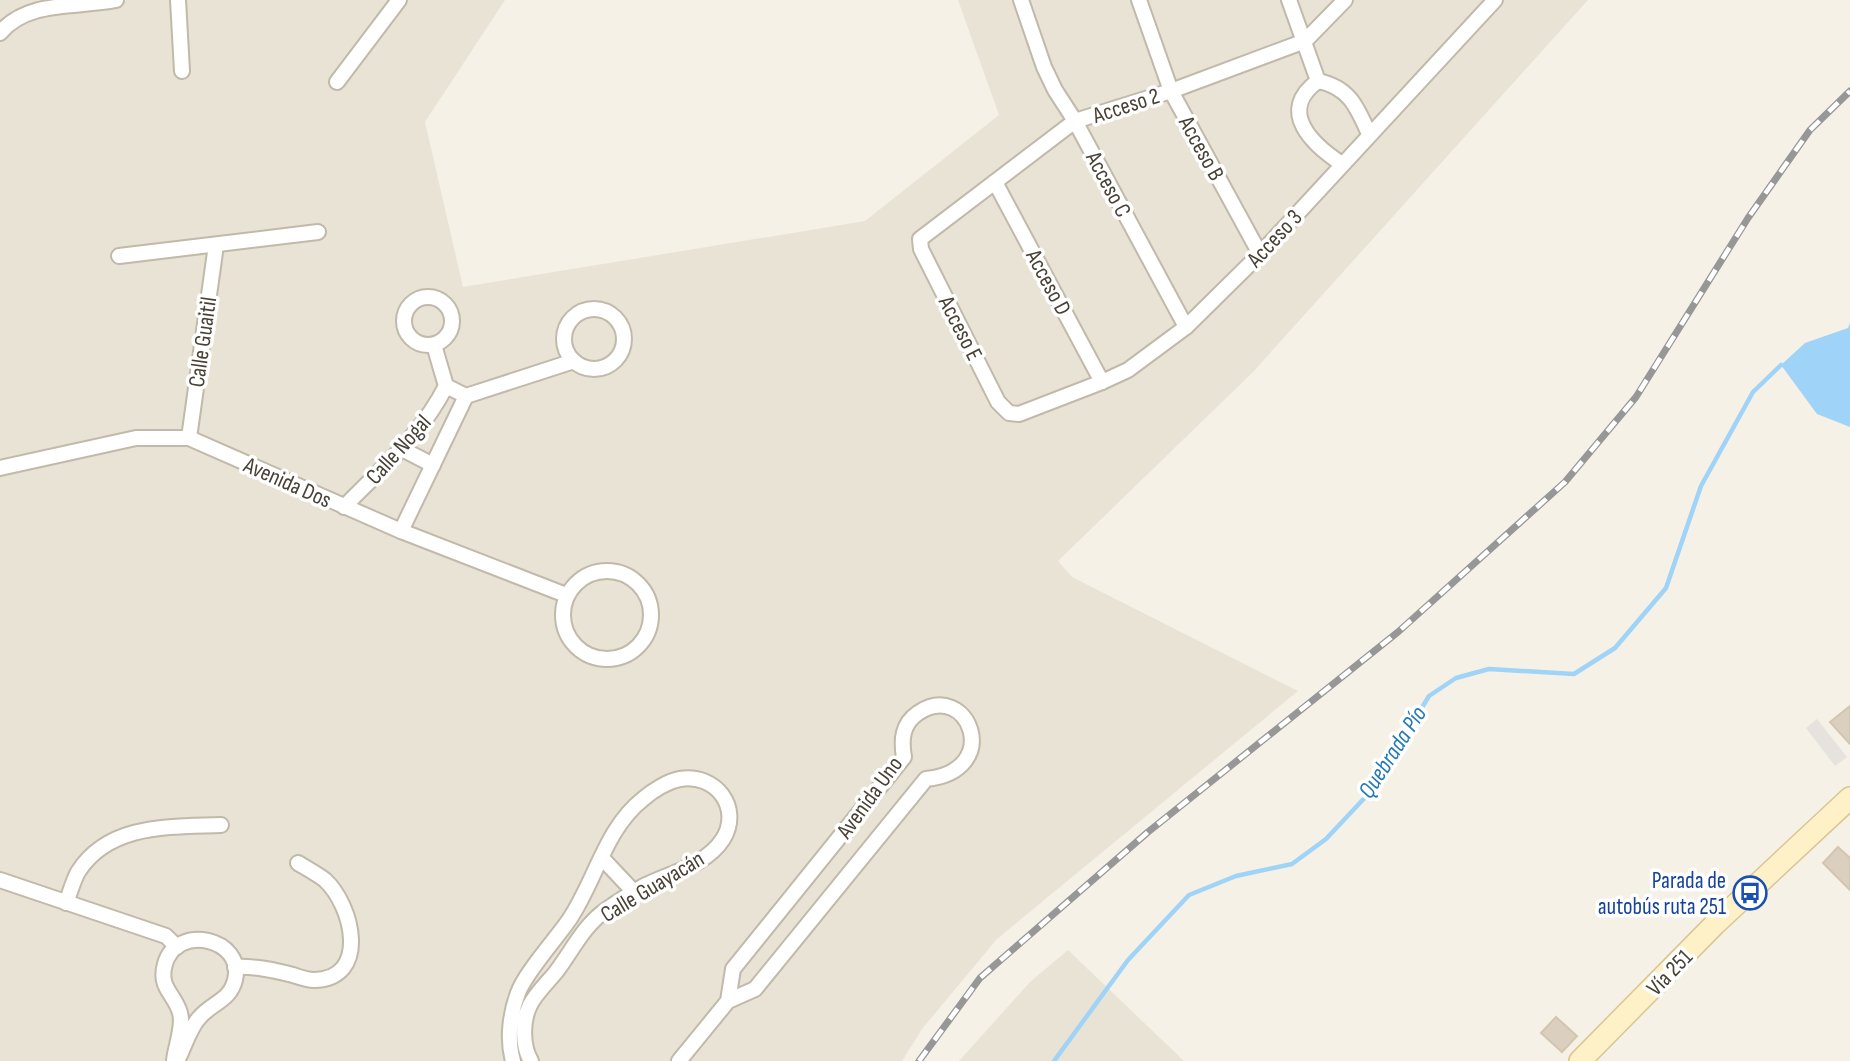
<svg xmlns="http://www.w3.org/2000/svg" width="1850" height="1061" viewBox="0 0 1850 1061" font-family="'Sofia Sans Condensed',sans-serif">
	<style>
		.residential { fill: #e9e3d5 }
		.parking { fill: #e6e3df }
		.water { fill: #9fd3f7 }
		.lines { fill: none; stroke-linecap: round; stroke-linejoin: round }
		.stream { stroke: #9fd3f7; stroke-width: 4.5 }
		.building { fill: #dbcfbf; stroke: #d3c5ae; stroke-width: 2 }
		.minor-casing { stroke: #c1b9a9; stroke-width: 18 }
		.secondary-casing { stroke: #d9c693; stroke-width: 24 }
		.minor { stroke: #fff; stroke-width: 14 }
		.secondary { stroke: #fff1c7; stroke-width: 21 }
		.rail-casing { stroke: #979797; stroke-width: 7 }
		.rail { stroke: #fff; stroke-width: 4.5; stroke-dasharray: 13; stroke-linecap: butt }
		.labels { text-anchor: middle; stroke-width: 7; stroke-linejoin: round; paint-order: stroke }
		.street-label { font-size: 23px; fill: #494135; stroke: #fff }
		.transit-label { font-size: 23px; fill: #164399; stroke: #fff; text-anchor: end }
		.water-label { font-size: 24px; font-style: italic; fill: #2479b6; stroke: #fff }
	</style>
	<rect width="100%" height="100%" fill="#f5f1e7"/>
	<g class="residential">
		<path d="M0,0H505L425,122L463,287L865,221L999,115L958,0H1588L1253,372L1058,561L1072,577L1298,691L997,939L922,1029L902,1061H0Z"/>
		<path d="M1068,950L1184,1061H959L1030,982Z"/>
	</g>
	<path class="parking" d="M1817,719L1847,757L1835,766L1806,728Z"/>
	<path class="water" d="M1850,323V427L1817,414L1781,365L1805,343L1848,328Z"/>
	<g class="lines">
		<path class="stream" d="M1054,1061L1128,960L1189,895L1236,876L1292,864L1326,839L1372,790L1429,696L1456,678L1489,669L1574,674L1615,648L1666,588L1701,486L1753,392L1781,365"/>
	</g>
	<g class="building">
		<path d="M1850,706V744L1830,722Z"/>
		<path d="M1838,847L1850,858V890L1823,863Z"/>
		<path d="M1556,1017L1577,1036L1562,1052L1541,1033Z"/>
	</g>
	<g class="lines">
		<defs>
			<g id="minor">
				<path d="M178,0L182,71"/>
				<path d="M1021,0L1044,67L1055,90L1075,121L1186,327"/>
				<path d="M1139,0L1171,91L1260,254"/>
				<path d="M1289,0L1318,81"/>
				<path d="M1345,0L1305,41L1171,91L1075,121L920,239L921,249L998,402L1009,413L1019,414L1102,382L1128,370L1186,327L1260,254L1495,0"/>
				<path d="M0,33C27,0 76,8 116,0"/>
				<path d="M337,82L399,0"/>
				<path d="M1342,164C1313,145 1276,111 1318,81C1349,87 1357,107 1369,134"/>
				<path d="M995,182L1102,382"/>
				<path d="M119,256L318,232"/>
				<circle cx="428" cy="321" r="24"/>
				<circle cx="594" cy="339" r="30"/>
				<path d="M434,345L446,386L466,396L574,361"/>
				<path d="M189,438L216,245"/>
				<path d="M402,449L433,465"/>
				<path d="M0,468L136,438H189L401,531L566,595"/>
				<path d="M344,507C381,469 422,434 446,386"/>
				<path d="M401,531L466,396"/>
				<circle cx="607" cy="615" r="44"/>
				<path d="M602,858L634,892"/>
				<path d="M0,880L166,936L177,947"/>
				<path d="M66,903C70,893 73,881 78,872C109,823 171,827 221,825"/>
				<path d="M235,967C255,966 273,970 293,975C299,977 307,980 314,980C370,979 353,906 325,880C317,874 306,868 298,863"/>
				<path d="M174,1061C175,1047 184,1027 180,1013C175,994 158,988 165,964C176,923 245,938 235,980C230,1001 211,1003 199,1018C189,1029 184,1048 177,1061"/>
				<path d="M513,1061C507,1040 510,1014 518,993C525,973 556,939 569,920C596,880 605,829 643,799C652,791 668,781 680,779C716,773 742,808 723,839C706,866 667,874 642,887C630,894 617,902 606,910C584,925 572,951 556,972C548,982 536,993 530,1005C522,1021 522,1046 531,1061"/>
				<path d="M679,1061L728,1001L755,989L926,779C1005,771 968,679 918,713C902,724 901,740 904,757L733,969L728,1001"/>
			</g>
			<path id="secondary" d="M1580,1061L1715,924L1850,798"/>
		</defs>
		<use href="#minor" class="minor-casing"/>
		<use href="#secondary" class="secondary-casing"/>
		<use href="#minor" class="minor"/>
		<use href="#secondary" class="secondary"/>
		<defs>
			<path id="rail" d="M919,1061L980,978L1148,832L1398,632L1565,482L1636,397L1748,218L1810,130L1850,91"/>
		</defs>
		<use href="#rail" class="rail-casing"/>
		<use href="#rail" class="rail"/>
	</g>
	<defs>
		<symbol id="bus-ring" viewBox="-11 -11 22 22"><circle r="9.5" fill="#fff" stroke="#1a4fb4" stroke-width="1.5"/><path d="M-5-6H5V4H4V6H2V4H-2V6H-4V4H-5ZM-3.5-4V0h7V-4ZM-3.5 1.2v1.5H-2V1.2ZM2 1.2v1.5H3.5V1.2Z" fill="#1a4fb4"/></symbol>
	</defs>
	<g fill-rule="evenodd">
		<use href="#bus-ring" x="1731" y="874" width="38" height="38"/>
	</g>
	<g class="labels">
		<g class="street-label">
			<text transform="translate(1126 105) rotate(-18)" y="8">Acceso 2</text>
			<text transform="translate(1202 148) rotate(61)" y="8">Acceso B</text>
			<text transform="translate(1109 184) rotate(62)" y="8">Acceso C</text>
			<text transform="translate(1274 238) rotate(-47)" y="8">Acceso 3</text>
			<text transform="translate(1049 282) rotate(62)" y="8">Acceso D</text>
			<text transform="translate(961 328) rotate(63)" y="8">Acceso E</text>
			<text transform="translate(202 342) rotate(-82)" y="8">Calle Guaitil</text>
			<text transform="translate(398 449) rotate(-48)" y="8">Calle Nogal</text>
			<text transform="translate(288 482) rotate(24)" y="8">Avenida Dos</text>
			<text transform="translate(869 797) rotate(-54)" y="8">Avenida Uno</text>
			<text transform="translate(652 886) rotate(-31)" y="8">Calle Guayacán</text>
			<text transform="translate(1669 972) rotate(-46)" y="8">Vía 251</text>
		</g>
		<g class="transit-label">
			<text x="1726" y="888">Parada de<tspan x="1726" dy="26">autobús ruta 251</tspan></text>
		</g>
		<g class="water-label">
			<text transform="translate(1392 752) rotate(-57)" y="8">Quebrada Pío</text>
		</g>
	</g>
</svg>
